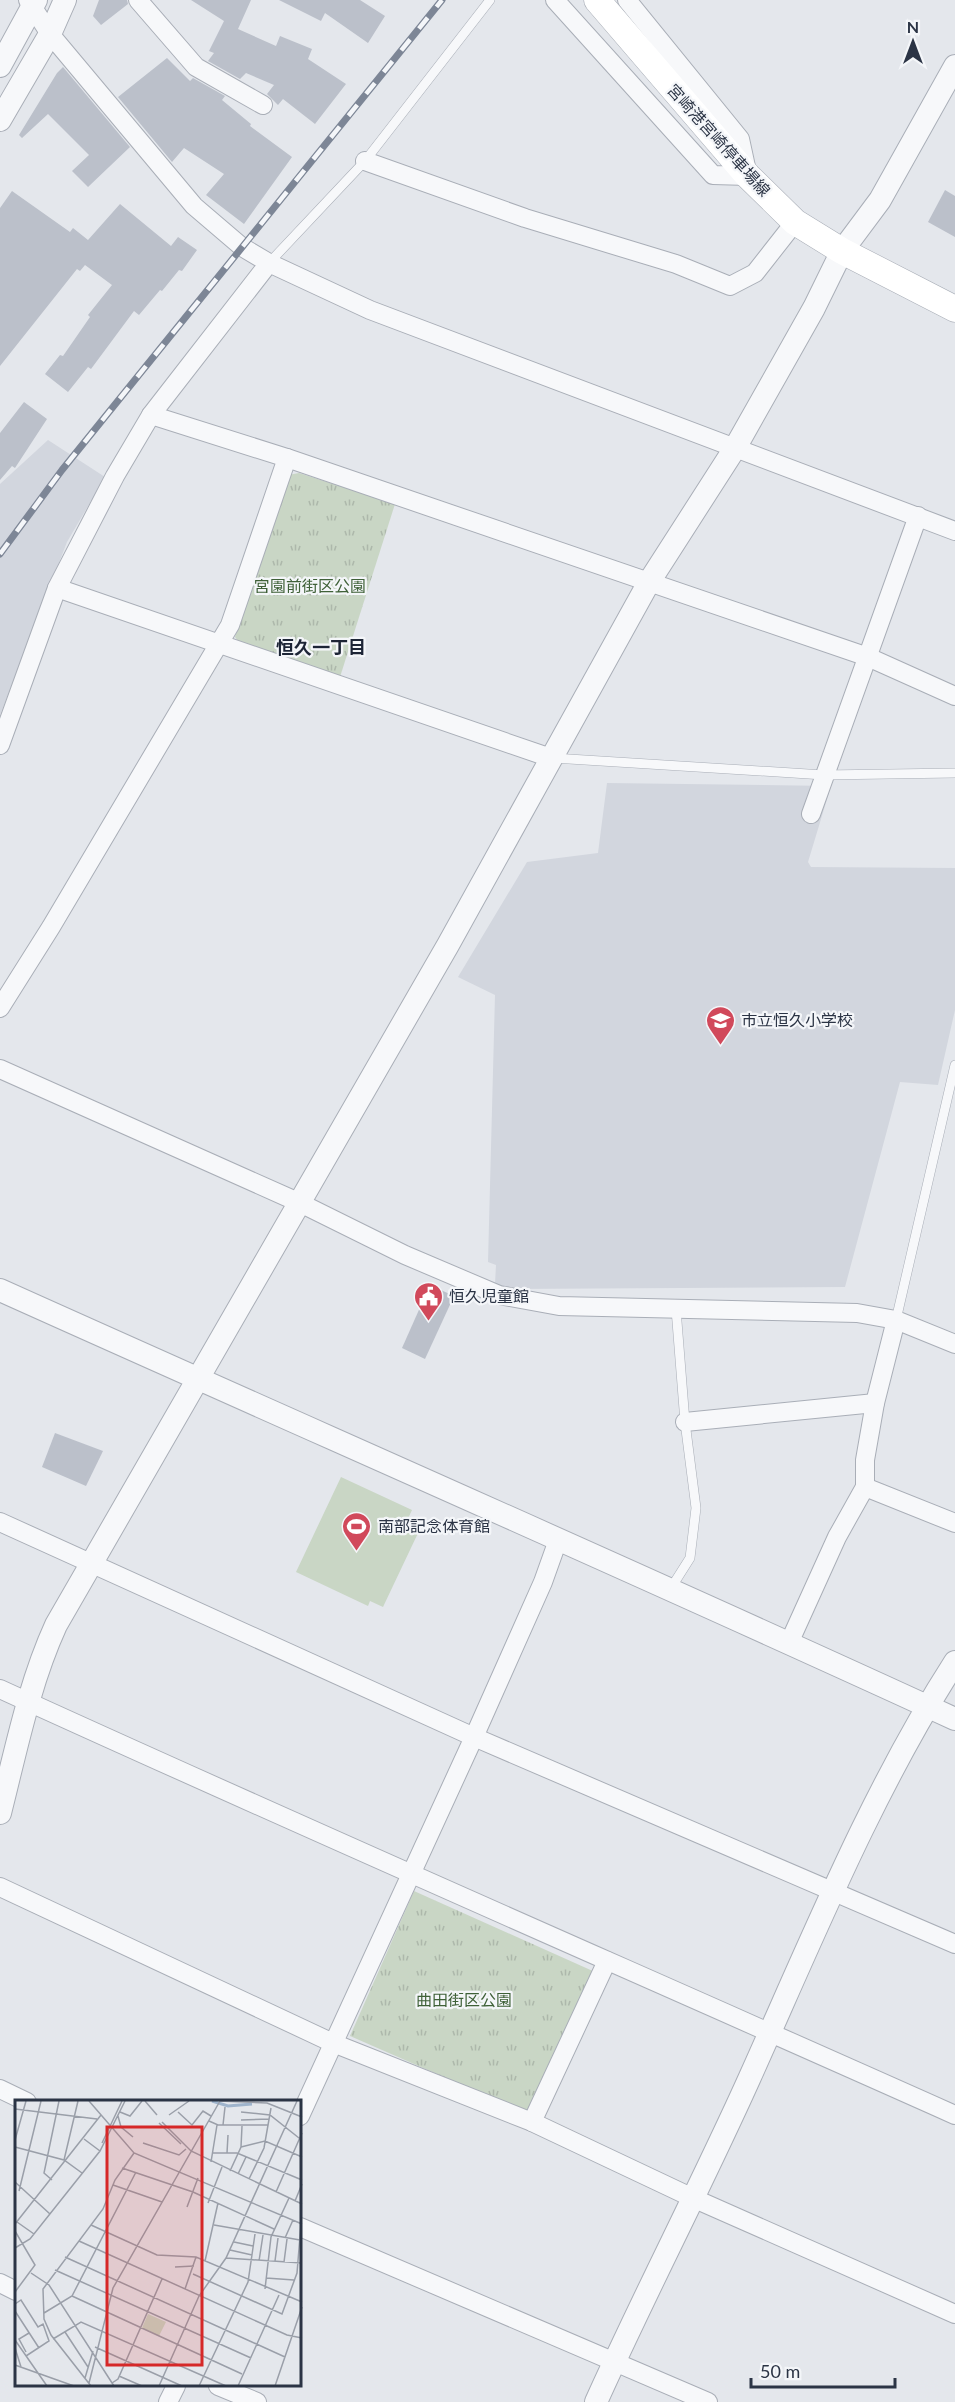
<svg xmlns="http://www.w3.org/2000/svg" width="955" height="2402" viewBox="0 0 955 2402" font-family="Lato,'Noto Sans JP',sans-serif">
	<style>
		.built { fill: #d2d6de }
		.grass { fill: url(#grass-tufts) }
		.garden { fill: #c9d6c5 }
		.building { fill: #bbc0ca }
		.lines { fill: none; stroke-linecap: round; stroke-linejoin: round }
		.service-casing { stroke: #a9aeb7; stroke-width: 10 }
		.minor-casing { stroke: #a9aeb7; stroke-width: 20 }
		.tertiary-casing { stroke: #a9aeb7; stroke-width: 24 }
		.secondary-casing { stroke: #a9aeb7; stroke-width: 27 }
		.service { stroke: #f7f8fa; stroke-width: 9 }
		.minor { stroke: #f7f8fa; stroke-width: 18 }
		.tertiary { stroke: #f7f8fa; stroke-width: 22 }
		.secondary { stroke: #fff; stroke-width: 26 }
		.rail-casing { stroke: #7d8696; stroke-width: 7 }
		.rail { stroke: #f4f6f9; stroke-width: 4.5; stroke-dasharray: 14; stroke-linecap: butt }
		.labels { text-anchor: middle; stroke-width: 4.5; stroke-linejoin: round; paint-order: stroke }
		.street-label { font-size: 16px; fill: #2b3445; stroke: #f4f6f9 }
		.park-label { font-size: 16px; fill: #3f6138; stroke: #f4f6f9 }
		.poi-label { font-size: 16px; fill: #2b3445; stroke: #f4f6f9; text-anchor: start }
		.neighbourhood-label { font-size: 18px; font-weight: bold; fill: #1d2536; stroke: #f4f6f9 }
		.inset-river { fill: none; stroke: #9fb4cc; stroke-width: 3 }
		.inset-road { fill: none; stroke: #9a9fa9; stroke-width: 1.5 }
		.view { fill: #d62828; fill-opacity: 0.15; stroke: #d62828; stroke-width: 3 }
		.inset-edge { fill: none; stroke: #2b3445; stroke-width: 3 }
	</style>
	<defs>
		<pattern id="grass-tufts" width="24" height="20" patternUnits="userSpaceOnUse" patternTransform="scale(1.5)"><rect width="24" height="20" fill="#c9d6c5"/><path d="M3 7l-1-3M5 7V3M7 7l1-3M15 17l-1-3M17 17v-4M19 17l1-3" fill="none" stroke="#adb8ab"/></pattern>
	</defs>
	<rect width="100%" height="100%" fill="#e4e7ec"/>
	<g class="built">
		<path d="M48,440L105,477L67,542L0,715V484Z"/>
		<path d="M607,783L831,786L808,862L811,867L955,868V1010L938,1085L900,1082L845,1287L511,1289L495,1284L496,1265L488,1262L495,995L458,977L527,862L598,853Z"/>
	</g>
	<g class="grass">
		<path d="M299,473L395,504L340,677L240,644L235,637L288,475Z"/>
		<path d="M414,1891L595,1972L528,2114L350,2036Z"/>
	</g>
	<path class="garden" d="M341,1477L412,1510L405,1525L419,1531L383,1607L370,1601L368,1606L296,1572Z"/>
	<g class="building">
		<path d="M99,0H127L128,4L101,25L93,16Z"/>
		<path d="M191,0H251L238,29L276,46L280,36L312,49L308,59L346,84L315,124L283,99L278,105L267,94L274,85L246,73L240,79L208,61L214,53L209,51L224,21Z"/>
		<path d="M279,0H360L385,16L368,43L325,13L321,21Z"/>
		<path d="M167,58L190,81L193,78L225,96L222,100L251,124L250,126L292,157L244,224L206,195L224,174L184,148L172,162L118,97Z"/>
		<path d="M63,67L130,147L88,187L72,171L89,155L48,114L22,138L19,135L57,73Z"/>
		<path d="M945,190L955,196V237L928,222Z"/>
		<path d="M12,191L70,232L73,228L88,240L120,204L171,246L178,237L197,250L182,271L179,270L162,291L160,290L139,315L134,311L91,369L88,367L68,392L45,374L60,355L63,356L90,317L88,315L112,285L85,265L80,271L77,269L0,366V208Z"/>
		<path d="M24,402L47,419L15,468L12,466L0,480V433Z"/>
		<path d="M430,1285L454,1296L425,1359L402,1348Z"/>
		<path d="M55,1433L103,1451L86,1486L42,1467Z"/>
	</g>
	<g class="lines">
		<defs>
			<g id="service">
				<path d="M269,263L365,161L490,0"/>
				<path d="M553,758L824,775L955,773"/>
				<path d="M896,1320L955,1065"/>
				<path d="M671,1588L690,1558L696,1508L685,1422L676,1309"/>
			</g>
			<g id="minor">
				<path d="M28,0L50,34L194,206L242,247L269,263L370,310L955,531"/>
				<path d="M138,0L196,67L263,105"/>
				<path d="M555,0L713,175L748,176L740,139L627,0"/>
				<path d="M365,161L525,218L676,264L730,286L755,273L795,222"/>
				<path d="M151,415L287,458L868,657L955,696"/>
				<path d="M57,588L551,758"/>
				<path d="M0,745L57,588L115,476L151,415L269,263"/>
				<path d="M811,814L918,516"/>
				<path d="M0,1008L51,927L230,625L287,458"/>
				<path d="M0,1069L298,1202L405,1255L499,1295L559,1306L857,1313L896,1320L955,1344"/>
				<path d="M685,1422L875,1403"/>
				<path d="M865,1487L955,1523"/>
				<path d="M0,1522L474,1737L955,1944"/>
				<path d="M789,1643L837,1537L865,1487V1460L875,1403L896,1320"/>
				<path d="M0,1689C317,1834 637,1973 955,2115"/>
				<path d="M0,1887L333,2043L532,2122L695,2199L955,2314"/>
				<path d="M0,2089L27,2102"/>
				<path d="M300,2116L474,1737L543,1582L558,1540"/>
				<path d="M532,2122L607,1961"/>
				<path d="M300,2227L708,2402"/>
				<path d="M0,2283L16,2291"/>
				<path d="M218,2386L257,2402"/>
				<path d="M168,2402L176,2386"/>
			</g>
			<g id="tertiary">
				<path d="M0,66L36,0"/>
				<path d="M0,120L50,34L65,0"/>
				<path d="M0,1290C318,1433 638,1573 955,1719"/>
				<path d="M0,1813C16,1750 29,1684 56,1625L448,945L649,582L735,448L814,308L842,251L880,200L955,66"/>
				<path d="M596,2402C645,2293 701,2186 750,2077C813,1937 872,1791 955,1662"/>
			</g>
			<path id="secondary" d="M597,0L748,176L795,222L842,251L955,309"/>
		</defs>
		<use href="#service" class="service-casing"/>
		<use href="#minor" class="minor-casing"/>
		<use href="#tertiary" class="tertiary-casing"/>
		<use href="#secondary" class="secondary-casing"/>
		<use href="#service" class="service"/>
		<use href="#minor" class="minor"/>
		<use href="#tertiary" class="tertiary"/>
		<use href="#secondary" class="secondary"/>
		<defs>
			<path id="rail" d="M0,554L62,470L442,0"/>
		</defs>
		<use href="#rail" class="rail-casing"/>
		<use href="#rail" class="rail"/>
	</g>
	<defs>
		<symbol id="school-pin" viewBox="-11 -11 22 30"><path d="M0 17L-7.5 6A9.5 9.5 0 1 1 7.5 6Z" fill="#d1495b" stroke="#f4f6f9"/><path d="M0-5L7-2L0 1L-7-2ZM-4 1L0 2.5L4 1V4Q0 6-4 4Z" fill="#fff"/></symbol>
		<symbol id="civic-pin" viewBox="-11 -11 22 30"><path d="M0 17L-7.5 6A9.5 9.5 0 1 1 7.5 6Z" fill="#d1495b" stroke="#f4f6f9"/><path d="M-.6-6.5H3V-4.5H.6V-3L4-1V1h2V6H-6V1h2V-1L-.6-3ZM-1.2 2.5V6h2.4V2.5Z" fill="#fff"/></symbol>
		<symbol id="stadium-pin" viewBox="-11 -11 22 30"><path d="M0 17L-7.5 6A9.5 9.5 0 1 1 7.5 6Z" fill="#d1495b" stroke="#f4f6f9"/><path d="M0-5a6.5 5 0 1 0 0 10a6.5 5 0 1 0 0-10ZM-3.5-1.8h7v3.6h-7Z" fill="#fff"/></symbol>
	</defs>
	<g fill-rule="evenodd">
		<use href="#school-pin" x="704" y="1004" width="33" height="45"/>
		<use href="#civic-pin" x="412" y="1280" width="33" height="45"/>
		<use href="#stadium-pin" x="340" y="1510" width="33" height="45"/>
	</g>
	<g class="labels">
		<g class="street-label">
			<text transform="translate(719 140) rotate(48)" y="6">宮崎港宮崎停車場線</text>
		</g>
		<g class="park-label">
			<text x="310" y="592">宮園前街区公園</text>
			<text x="464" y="2006">曲田街区公園</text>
		</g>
		<g class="poi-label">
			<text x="741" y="1026">市立恒久小学校</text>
			<text x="449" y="1302">恒久児童館</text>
			<text x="378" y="1532">南部記念体育館</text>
		</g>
		<g class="neighbourhood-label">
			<text x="321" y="654">恒久一丁目</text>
		</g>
	</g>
	<g transform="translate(15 2100)">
		<rect width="286" height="286" fill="#e4e7ec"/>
		<path d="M133,214L151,222L144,236L127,228Z" fill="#c9d6c5"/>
		<path class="inset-river" d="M197,1L213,6L237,4"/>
		<path class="inset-road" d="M74,1L119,53L287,124M130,1L142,15M204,1L252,3L287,17M0,9L82,19M105,12L115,16L127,1M163,12L177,25L188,11L196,16M226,12L255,15L284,38M154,15L174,1M103,16L106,27L118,37M226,20L254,19M194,21L203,25H253M147,22L176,51L287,104M144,23L166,44M208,25L210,7M69,39L85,51M0,40L11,1M87,43L107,1M128,43L164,55L171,49M0,47L49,60L67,73M226,47L250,41L287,57M197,53H222L287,80M212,53L213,35M49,60L63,1M196,62L202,25M107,68L178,92L259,129M215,71L226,47L227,26M223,74L231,57M234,79L249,48L256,8M37,80L29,73L44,1M0,82L35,114M98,85L147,102M4,91L26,1M261,92L287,33M280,101L287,84M193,103L207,67M172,107L183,78M2,122L19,134M0,124L86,15M76,125L142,155L181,157L287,202M199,125L285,140M0,131L20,165L0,192M270,138L278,120M64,141L272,235L287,238M219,142L238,146M0,148L15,139L85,51L110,1M215,150L237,155M50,157L270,257M211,158L287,163M190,161L203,103M244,161L248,135M260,161L263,138M269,162L272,139M160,167L179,166M40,170L236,258M16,173L34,185L99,286M178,174L267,214L282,173L286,124M251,178L279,180M170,189L181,157M250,189L256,137L274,98M57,196L227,274M0,204L6,200L23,227L28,224L34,241L11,256M0,211L24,248M29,213L57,196L121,72M50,232L73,267M38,239L66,222L211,286M0,240L32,286M80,247L167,286M0,248L6,267M11,252L4,239L14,233M0,265L59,286M104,276L127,286M70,278L78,251M74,283L98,188L205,1M97,283L103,279L147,179M76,286L36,235L29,219L28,189L88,109L100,80L119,53M144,286L184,196L211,158L282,1M184,286L233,182L240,134M223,286L264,195M260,286L287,207"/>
		<path class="view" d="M92,27H187V265H92Z"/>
		<rect width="286" height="286" class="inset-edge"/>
	</g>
	<g transform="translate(913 42)" stroke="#f4f6f9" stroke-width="4.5" paint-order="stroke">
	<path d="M0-4.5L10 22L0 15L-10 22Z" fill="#2b3445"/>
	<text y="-9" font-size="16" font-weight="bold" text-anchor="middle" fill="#2b3445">N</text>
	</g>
	<path d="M751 2378v9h144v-9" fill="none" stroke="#2b3445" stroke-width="3"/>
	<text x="760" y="2378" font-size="18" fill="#2b3445" stroke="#f4f6f9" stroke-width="4.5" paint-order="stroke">50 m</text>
</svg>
